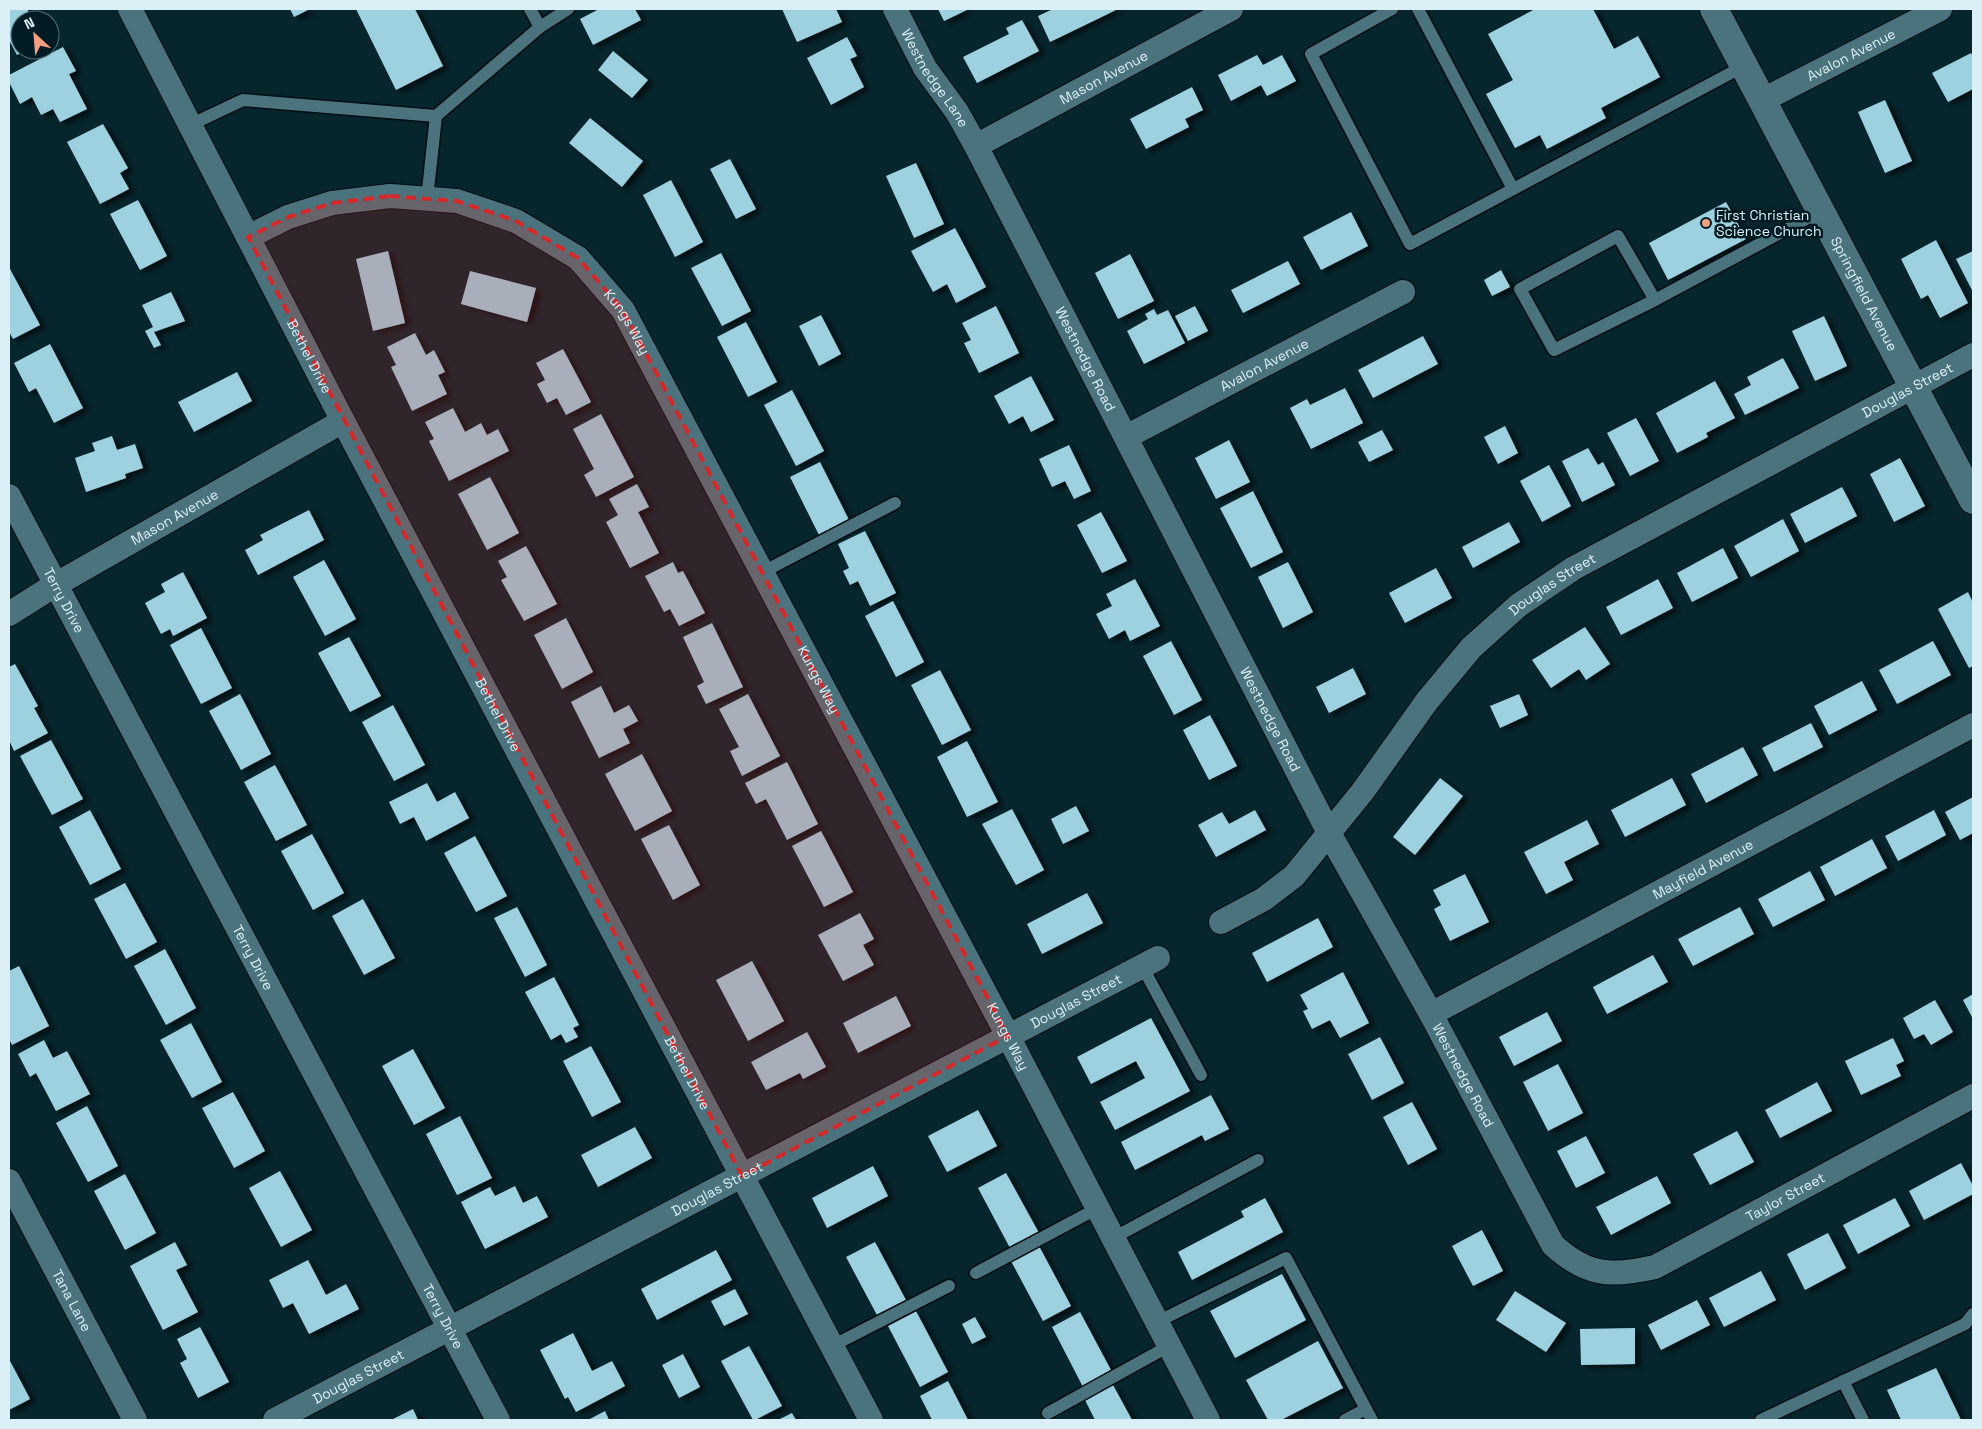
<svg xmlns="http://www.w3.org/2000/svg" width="1982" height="1429" viewBox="0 0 1982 1429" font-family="'Space Grotesk',sans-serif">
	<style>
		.building { fill: #9dd1e0; filter: url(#shadow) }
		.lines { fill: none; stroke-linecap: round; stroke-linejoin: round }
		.service-casing { stroke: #000d12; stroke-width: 15 }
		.minor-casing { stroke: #000d12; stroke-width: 26 }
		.tertiary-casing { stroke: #000d12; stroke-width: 30 }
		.service { stroke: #4b737e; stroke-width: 12 }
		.minor { stroke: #4b737e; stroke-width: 24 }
		.tertiary { stroke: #4b737e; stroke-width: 28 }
		.marked { fill: #d62828; fill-opacity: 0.2; stroke: #d62828; stroke-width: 4; stroke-dasharray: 10 6; stroke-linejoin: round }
		.poi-dot { fill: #f39f82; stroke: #001b23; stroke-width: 2 }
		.labels { text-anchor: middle; stroke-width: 5; stroke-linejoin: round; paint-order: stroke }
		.street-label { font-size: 14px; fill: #daeff6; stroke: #001b23 }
		.poi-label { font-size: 14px; fill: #daeff6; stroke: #001b23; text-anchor: start }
	</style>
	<defs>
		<filter id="shadow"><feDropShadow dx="5.5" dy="3" stdDeviation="2.5" flood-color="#0009"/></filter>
	</defs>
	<rect width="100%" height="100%" fill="#06252c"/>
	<g class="building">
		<path d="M9,9H27L33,20H20V50H27L17,55L9,40Z"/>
		<path d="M290,9H310L294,17Z"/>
		<path d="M356,9H415L443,66L396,90Z"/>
		<path d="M599,9H635L641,20L593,45L580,19Z"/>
		<path d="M782,9H836L842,22L797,42Z"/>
		<path d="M938,9H969L944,21Z"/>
		<path d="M1053,9H1115L1116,10L1050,42L1038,16Z"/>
		<path d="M1535,9H1593L1614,49L1638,36L1660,77L1601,108L1606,118L1547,149L1540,135L1515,148L1486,94L1513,80L1488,34Z"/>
		<path d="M1022,20L1039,51L977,83L963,57L1009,34L1006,28Z"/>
		<path d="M847,37L857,56L850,59L864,87L831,105L807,58Z"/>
		<path d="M63,47L76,71L69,74L87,109L60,122L53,109L41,115L32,97L20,104L9,82V75Z"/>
		<path d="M613,51L648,80L632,98L598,70Z"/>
		<path d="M1971,53L1973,57V89L1948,102L1932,73Z"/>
		<path d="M1257,55L1263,65L1282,55L1296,81L1267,96L1261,85L1231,101L1218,75Z"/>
		<path d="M1192,87L1203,110L1185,119L1189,127L1146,149L1130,119Z"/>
		<path d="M1885,100L1912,161L1885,173L1858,112Z"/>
		<path d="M590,118L643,161L622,187L569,143Z"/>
		<path d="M103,124L128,168L120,173L129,189L100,204L67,142Z"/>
		<path d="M730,159L756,209L736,219L710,169Z"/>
		<path d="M916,163L944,224L914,238L886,176Z"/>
		<path d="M671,180L703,242L675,257L643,195Z"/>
		<path d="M138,200L167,256L140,270L110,214Z"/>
		<path d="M1726,202L1746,239L1668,280L1649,243Z"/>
		<path d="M1351,212L1368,246L1321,270L1303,237Z"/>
		<path d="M955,228L986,287L956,303L947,284L933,292L911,251Z"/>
		<path d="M1936,240L1968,303L1940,318L1928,295L1921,299L1901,259Z"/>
		<path d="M388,251L405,323L373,331L356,259Z"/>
		<path d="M1973,251V292L1956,259Z"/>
		<path d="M721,253L751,311L722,326L691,268Z"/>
		<path d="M1130,254L1154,301L1118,319L1095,273Z"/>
		<path d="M1288,261L1300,284L1243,313L1231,290Z"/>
		<path d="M10,269L40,325L13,339L9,332Z"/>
		<path d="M1501,270L1510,287L1492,296L1484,280Z"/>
		<path d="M470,271L536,288L527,322L461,304Z"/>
		<path d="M171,292L185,321L154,332L161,345L154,348L145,331L153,327L142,305Z"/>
		<path d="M996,306L1019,353L979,373L964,343L971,340L962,323Z"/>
		<path d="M1195,306L1208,331L1188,341L1175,316Z"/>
		<path d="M1154,309L1157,315L1168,310L1185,343L1144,364L1127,331L1148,319L1145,314Z"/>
		<path d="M821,315L841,354L819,366L799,326Z"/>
		<path d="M1824,316L1847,366L1815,381L1792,331Z"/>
		<path d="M746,322L777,382L748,397L717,337Z"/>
		<path d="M415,333L426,355L434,350L445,372L438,375L447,394L412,411L391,367L396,365L387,347Z"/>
		<path d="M1423,336L1438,364L1373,398L1358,370Z"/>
		<path d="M50,344L83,408L54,423L36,388L29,392L14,363Z"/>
		<path d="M563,349L591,402L566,415L557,398L547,403L537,384L545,380L536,363Z"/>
		<path d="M1783,358L1799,388L1745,415L1734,394L1751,385L1747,377Z"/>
		<path d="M237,372L252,401L194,432L178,402Z"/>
		<path d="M1031,376L1054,420L1031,432L1023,416L1009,424L994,396Z"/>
		<path d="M1715,381L1735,418L1706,433L1708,437L1677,453L1656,413Z"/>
		<path d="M1345,388L1363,423L1311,449L1290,408L1307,399L1310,405Z"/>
		<path d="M792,390L824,451L796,466L764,405Z"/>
		<path d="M453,408L465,432L481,423L487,435L498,429L509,451L449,481L429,441L434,439L425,422Z"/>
		<path d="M601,414L634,477L596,497L584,475L594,469L573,429Z"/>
		<path d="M1636,418L1659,461L1630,476L1607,433Z"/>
		<path d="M1505,426L1518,453L1498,464L1484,437Z"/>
		<path d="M1382,430L1393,450L1369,462L1358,442Z"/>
		<path d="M112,436L117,450L135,444L143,468L125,474L126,478L86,492L75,458L95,451L92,443Z"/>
		<path d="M1229,440L1250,482L1216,499L1195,458Z"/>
		<path d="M1069,445L1091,491L1074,499L1065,481L1052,487L1039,459Z"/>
		<path d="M1588,448L1598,465L1603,462L1615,485L1582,502L1562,461Z"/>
		<path d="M1900,458L1925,506L1894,522L1870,474Z"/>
		<path d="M820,462L850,522L820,537L790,477Z"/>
		<path d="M1549,465L1571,506L1542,522L1520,481Z"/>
		<path d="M490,477L519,533L487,550L458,494Z"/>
		<path d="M637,484L649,507L638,512L659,553L630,568L606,522L618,515L609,499Z"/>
		<path d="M1842,487L1857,516L1805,543L1790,514Z"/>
		<path d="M1253,491L1283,552L1251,568L1220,508Z"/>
		<path d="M309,510L324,540L258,575L245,550L263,540L260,535Z"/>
		<path d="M1101,512L1127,561L1102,573L1077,525Z"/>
		<path d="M1783,519L1799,551L1751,577L1734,546Z"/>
		<path d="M1509,522L1520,542L1473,568L1462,547Z"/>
		<path d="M865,531L896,593L870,606L858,581L850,585L843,571L849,568L838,544Z"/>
		<path d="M526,546L557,604L524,621L501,580L507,577L498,561Z"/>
		<path d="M1723,548L1738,578L1692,602L1677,573Z"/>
		<path d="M324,560L356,619L325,636L293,577Z"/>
		<path d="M673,562L678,573L683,571L705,613L679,626L670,609L664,612L645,576Z"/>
		<path d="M1288,562L1313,612L1283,628L1258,577Z"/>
		<path d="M1436,568L1452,598L1405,623L1389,593Z"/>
		<path d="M183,572L207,618L173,636L170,629L161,634L145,603L165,592L161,584Z"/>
		<path d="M1135,579L1160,626L1130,641L1125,630L1109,639L1096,614L1112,606L1106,594Z"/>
		<path d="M1658,579L1673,608L1621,635L1606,607Z"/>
		<path d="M1968,592L1973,603V666L1969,668L1938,609Z"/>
		<path d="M893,601L924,662L896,677L865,616Z"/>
		<path d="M566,618L593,672L562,689L534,635Z"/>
		<path d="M712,623L743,687L706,704L697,686L704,682L683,637Z"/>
		<path d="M1585,627L1610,664L1586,680L1579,669L1551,688L1532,660Z"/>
		<path d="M201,628L232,688L201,704L170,645Z"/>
		<path d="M349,637L381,696L350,712L318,653Z"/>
		<path d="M1171,641L1202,700L1174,715L1143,656Z"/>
		<path d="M1933,641L1951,675L1897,704L1879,670Z"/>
		<path d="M15,664L38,706L34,708L48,733L14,751L9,740V667Z"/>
		<path d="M1353,668L1366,694L1329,713L1316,687Z"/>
		<path d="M940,670L971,730L942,745L911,685Z"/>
		<path d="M1862,681L1877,710L1829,735L1814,706Z"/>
		<path d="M601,686L614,713L629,705L638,721L623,729L630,743L599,758L571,702Z"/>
		<path d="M240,694L271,754L241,770L209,711Z"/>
		<path d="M748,694L780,756L742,776L730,751L739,747L719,709Z"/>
		<path d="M1519,694L1528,715L1500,728L1490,706Z"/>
		<path d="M393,705L425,765L394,781L362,722Z"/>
		<path d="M1210,715L1237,766L1209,780L1183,730Z"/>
		<path d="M1811,723L1823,747L1774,772L1762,748Z"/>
		<path d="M51,740L83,799L52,815L20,756Z"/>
		<path d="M967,741L998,802L967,817L937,757Z"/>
		<path d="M1743,747L1758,775L1706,803L1691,774Z"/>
		<path d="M642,754L672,811L635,831L605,774Z"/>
		<path d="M787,762L818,824L787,840L766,799L756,804L745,783Z"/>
		<path d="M275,765L307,825L276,841L244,782Z"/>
		<path d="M1440,778L1463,796L1415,855L1393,837Z"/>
		<path d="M1672,778L1686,805L1625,837L1611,810Z"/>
		<path d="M427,783L437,802L455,792L469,818L426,841L414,817L400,824L389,802Z"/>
		<path d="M1973,797V833L1960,840L1945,812Z"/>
		<path d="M1076,806L1089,831L1063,844L1051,819Z"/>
		<path d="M1012,809L1044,870L1016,885L982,824Z"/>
		<path d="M90,810L121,869L90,885L59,827Z"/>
		<path d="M1255,810L1266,830L1216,857L1198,825L1222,812L1229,824Z"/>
		<path d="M1934,810L1946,835L1898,861L1885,836Z"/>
		<path d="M1587,820L1599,844L1564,862L1573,880L1546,894L1524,852Z"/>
		<path d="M669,825L700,885L673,900L641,839Z"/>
		<path d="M821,831L853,892L824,907L792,846Z"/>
		<path d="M312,834L344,893L313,910L281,851Z"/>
		<path d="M475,836L507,896L476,912L444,853Z"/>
		<path d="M1872,839L1887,868L1835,896L1820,867Z"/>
		<path d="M1810,871L1825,900L1773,927L1758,899Z"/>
		<path d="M1465,874L1489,922L1450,941L1434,909L1441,905L1433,890Z"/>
		<path d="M125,883L157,942L126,959L94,899Z"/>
		<path d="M1087,893L1103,923L1042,954L1027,924Z"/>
		<path d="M363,899L395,958L364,975L332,916Z"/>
		<path d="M517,907L547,965L525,977L494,918Z"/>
		<path d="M1740,907L1754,934L1693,966L1678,939Z"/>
		<path d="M860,913L874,939L863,945L874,965L843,981L818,935Z"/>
		<path d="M1318,918L1333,947L1267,982L1252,953Z"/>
		<path d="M165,949L196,1008L166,1025L134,966Z"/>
		<path d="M1653,955L1668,982L1607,1014L1593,987Z"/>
		<path d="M752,961L784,1021L748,1041L716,980Z"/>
		<path d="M19,966L49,1026L12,1045L9,1039V971Z"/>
		<path d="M1343,972L1369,1023L1340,1038L1330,1020L1312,1029L1303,1011L1308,1009L1300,995Z"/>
		<path d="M554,977L579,1025L573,1028L578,1037L566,1043L561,1034L551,1040L525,992Z"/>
		<path d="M1973,994V1019L1963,1000Z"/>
		<path d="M896,996L911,1026L858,1053L843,1023Z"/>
		<path d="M1935,1000L1953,1032L1931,1045L1924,1034L1914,1039L1903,1018Z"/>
		<path d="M1547,1012L1562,1041L1514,1066L1499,1037Z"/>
		<path d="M1151,1018L1190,1091L1115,1130L1100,1102L1145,1078L1136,1061L1091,1084L1077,1057Z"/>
		<path d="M191,1023L222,1082L192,1098L160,1040Z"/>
		<path d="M807,1032L826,1067L803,1079L800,1073L766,1090L751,1062Z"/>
		<path d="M1380,1037L1404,1083L1372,1100L1348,1054Z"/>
		<path d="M1893,1038L1904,1061L1896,1065L1901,1076L1861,1095L1845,1061Z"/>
		<path d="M44,1040L53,1058L67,1051L90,1094L56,1111L36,1073L30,1077L18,1054Z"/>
		<path d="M591,1046L621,1102L592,1117L563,1061Z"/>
		<path d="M413,1049L445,1108L414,1125L382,1066Z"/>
		<path d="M1558,1064L1583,1113L1548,1131L1523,1082Z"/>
		<path d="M1817,1082L1832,1111L1780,1138L1765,1110Z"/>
		<path d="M233,1092L265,1151L234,1168L202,1108Z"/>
		<path d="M1211,1095L1229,1129L1205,1141L1202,1135L1135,1170L1121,1142Z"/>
		<path d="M1412,1102L1437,1149L1408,1165L1383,1117Z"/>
		<path d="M87,1106L118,1166L88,1182L56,1123Z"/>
		<path d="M978,1110L997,1146L947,1172L928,1136Z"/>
		<path d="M460,1116L492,1178L457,1195L426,1134Z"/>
		<path d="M635,1127L652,1158L598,1187L581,1155Z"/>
		<path d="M1737,1131L1754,1162L1710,1185L1693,1154Z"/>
		<path d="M1586,1136L1605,1173L1576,1188L1557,1151Z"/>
		<path d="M1961,1163L1973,1186V1194L1924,1220L1909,1191Z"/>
		<path d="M873,1166L888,1196L827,1228L812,1198Z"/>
		<path d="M280,1171L312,1230L281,1247L249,1188Z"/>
		<path d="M1006,1173L1039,1233L1010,1248L978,1188Z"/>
		<path d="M125,1174L156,1233L125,1250L94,1191Z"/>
		<path d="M1657,1176L1671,1203L1611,1235L1596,1207Z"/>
		<path d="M515,1186L523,1203L537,1196L548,1217L485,1249L461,1202L490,1187L495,1196Z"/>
		<path d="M1265,1198L1283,1232L1192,1280L1178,1252L1244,1217L1241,1211Z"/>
		<path d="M1895,1198L1910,1226L1858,1254L1843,1225Z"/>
		<path d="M1482,1230L1503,1271L1473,1286L1452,1246Z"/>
		<path d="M1828,1233L1846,1268L1805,1290L1787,1254Z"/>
		<path d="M175,1242L187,1265L176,1270L198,1312L163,1330L130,1266Z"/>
		<path d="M875,1242L907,1302L878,1317L846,1257Z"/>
		<path d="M1039,1246L1071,1306L1043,1321L1011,1261Z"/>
		<path d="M716,1250L732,1280L657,1320L641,1289Z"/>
		<path d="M308,1260L326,1295L346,1284L359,1309L309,1334L293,1303L283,1308L269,1280Z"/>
		<path d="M1761,1271L1776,1300L1724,1327L1709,1298Z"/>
		<path d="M1282,1274L1306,1320L1235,1358L1210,1311Z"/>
		<path d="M735,1289L748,1314L724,1326L711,1301Z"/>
		<path d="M1515,1291L1566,1323L1546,1352L1496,1320Z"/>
		<path d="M1697,1300L1710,1325L1661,1350L1648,1325Z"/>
		<path d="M916,1311L948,1372L920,1387L888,1326Z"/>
		<path d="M1080,1312L1112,1372L1083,1387L1052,1327Z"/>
		<path d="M975,1317L986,1337L972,1344L962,1324Z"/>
		<path d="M200,1327L229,1382L198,1398L180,1363L187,1359L177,1339Z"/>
		<path d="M1635,1328V1364L1581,1365L1580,1329Z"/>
		<path d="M573,1333L592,1371L612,1361L625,1386L576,1412L568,1397L565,1399L540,1350Z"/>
		<path d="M1318,1341L1343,1388L1281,1420H1268L1246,1380Z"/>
		<path d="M749,1346L782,1406L755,1420H753L721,1361Z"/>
		<path d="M683,1354L700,1387L679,1398L662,1365Z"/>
		<path d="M9,1359L30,1399L9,1410Z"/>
		<path d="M1936,1368L1961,1420H1901L1887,1390Z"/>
		<path d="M948,1381L968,1420H932L920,1396Z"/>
		<path d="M1113,1385L1132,1420H1095L1085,1400Z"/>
		<path d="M413,1409L418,1420H391Z"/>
		<path d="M605,1411L609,1420H588Z"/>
		<path d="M792,1413L796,1420H778Z"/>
	</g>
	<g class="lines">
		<defs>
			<g id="service">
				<path d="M530,9L540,27"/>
				<path d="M1392,9L1311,54L1410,244L1744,66"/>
				<path d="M1418,9L1513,189"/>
				<path d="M190,125L243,100L436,116"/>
				<path d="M427,199L436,116L540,27L568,9"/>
				<path d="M1655,300L1618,236L1520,289L1554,350L1655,300L1821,211"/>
				<path d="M763,572L895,503"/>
				<path d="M1142,966L1201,1075"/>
				<path d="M1113,1238L1258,1160"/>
				<path d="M976,1273L1098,1208"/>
				<path d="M1157,1322L1286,1258L1366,1409"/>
				<path d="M832,1346L949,1286"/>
				<path d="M1843,1381L1863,1420"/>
				<path d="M1048,1413L1169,1346"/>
				<path d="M1345,1420L1366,1409L1372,1420"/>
				<path d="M1761,1420L1965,1324L1973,1314"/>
			</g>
			<g id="minor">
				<path id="s1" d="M130,9L343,421L871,1420"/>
				<path id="s2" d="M895,9L925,68L957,112L976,146L1329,833L1431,1014L1553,1245C1587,1276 1611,1277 1655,1267L1973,1096"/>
				<path id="s3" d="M1763,100L1940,9"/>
				<path id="s4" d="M976,146L1231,9"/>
				<path id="s5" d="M248,237L288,217L332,203L390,196L457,201L516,221L578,258L623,310L1008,1036L1208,1420"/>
				<path id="s6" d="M1126,437L1403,292"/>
				<path id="s7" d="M9,496L498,1420"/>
				<path id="s8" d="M9,614L55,585L343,421"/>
				<path id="s9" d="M1221,922L1264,899L1294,876L1363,791L1427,701L1471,648L1519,605L1574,568L1973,355"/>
				<path id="s10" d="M1431,1014L1973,725"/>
				<path id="s11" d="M9,1181L135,1420"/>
				<path id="s12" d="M275,1420L1158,958"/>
			</g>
			<g id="tertiary">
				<path id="s13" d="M1714,9L1973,500"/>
			</g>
		</defs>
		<use href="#service" class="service-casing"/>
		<use href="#minor" class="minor-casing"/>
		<use href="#tertiary" class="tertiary-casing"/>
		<use href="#service" class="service"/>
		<use href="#minor" class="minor"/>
		<use href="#tertiary" class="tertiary"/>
	</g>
	<path class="marked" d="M390,196L457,201L516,221L578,258L623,310L1008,1036L742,1176L248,237L288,217L332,203Z"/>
	<circle class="poi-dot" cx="1706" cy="223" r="5"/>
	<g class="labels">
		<g class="street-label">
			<text dy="5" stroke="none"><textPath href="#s3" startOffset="99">Avalon Avenue</textPath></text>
			<text dy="5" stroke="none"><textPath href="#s2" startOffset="80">Westnedge Lane</textPath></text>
			<text dy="5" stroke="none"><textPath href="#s4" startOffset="145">Mason Avenue</textPath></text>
			<text dy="5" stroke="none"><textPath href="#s13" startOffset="322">Springfield Avenue</textPath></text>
			<text dy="5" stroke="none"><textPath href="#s5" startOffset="432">Kungs Way</textPath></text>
			<text dy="5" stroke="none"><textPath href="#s1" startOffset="391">Bethel Drive</textPath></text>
			<text dy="5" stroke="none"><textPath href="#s2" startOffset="399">Westnedge Road</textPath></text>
			<text dy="5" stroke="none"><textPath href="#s6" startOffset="156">Avalon Avenue</textPath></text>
			<text dy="5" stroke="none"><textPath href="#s9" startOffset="884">Douglas Street</textPath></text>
			<text dy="5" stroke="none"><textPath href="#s8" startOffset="192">Mason Avenue</textPath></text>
			<text dy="5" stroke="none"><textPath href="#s9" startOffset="479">Douglas Street</textPath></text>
			<text dy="5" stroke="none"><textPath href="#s7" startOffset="118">Terry Drive</textPath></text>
			<text dy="5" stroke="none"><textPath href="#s5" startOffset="838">Kungs Way</textPath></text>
			<text dy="5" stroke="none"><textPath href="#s1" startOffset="796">Bethel Drive</textPath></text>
			<text dy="5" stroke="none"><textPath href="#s2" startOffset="804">Westnedge Road</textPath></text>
			<text dy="5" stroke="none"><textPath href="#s10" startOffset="308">Mayfield Avenue</textPath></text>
			<text dy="5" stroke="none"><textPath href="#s7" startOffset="522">Terry Drive</textPath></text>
			<text dy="5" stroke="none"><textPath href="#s12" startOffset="904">Douglas Street</textPath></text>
			<text dy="5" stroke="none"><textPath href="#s5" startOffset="1242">Kungs Way</textPath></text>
			<text dy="5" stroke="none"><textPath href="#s1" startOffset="1201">Bethel Drive</textPath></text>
			<text dy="5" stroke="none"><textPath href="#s2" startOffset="1209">Westnedge Road</textPath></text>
			<text dy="5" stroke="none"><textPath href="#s12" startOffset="499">Douglas Street</textPath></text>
			<text dy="5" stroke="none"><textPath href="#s2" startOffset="1659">Taylor Street</textPath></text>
			<text dy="5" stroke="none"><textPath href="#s11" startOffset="135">Tana Lane</textPath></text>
			<text dy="5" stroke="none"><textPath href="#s7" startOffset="928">Terry Drive</textPath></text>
			<text dy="5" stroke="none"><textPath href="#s12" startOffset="94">Douglas Street</textPath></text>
		</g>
		<g class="poi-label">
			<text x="1716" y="220">First Christian<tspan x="1716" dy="16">Science Church</tspan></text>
		</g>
	</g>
	<rect width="1982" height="1429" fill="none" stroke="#daeff6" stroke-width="20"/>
	<g transform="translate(35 35) rotate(334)"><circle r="24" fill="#001b23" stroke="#577077"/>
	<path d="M0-4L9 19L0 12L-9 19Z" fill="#f39f82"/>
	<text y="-8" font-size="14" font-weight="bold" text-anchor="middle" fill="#daeff6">N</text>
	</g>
</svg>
